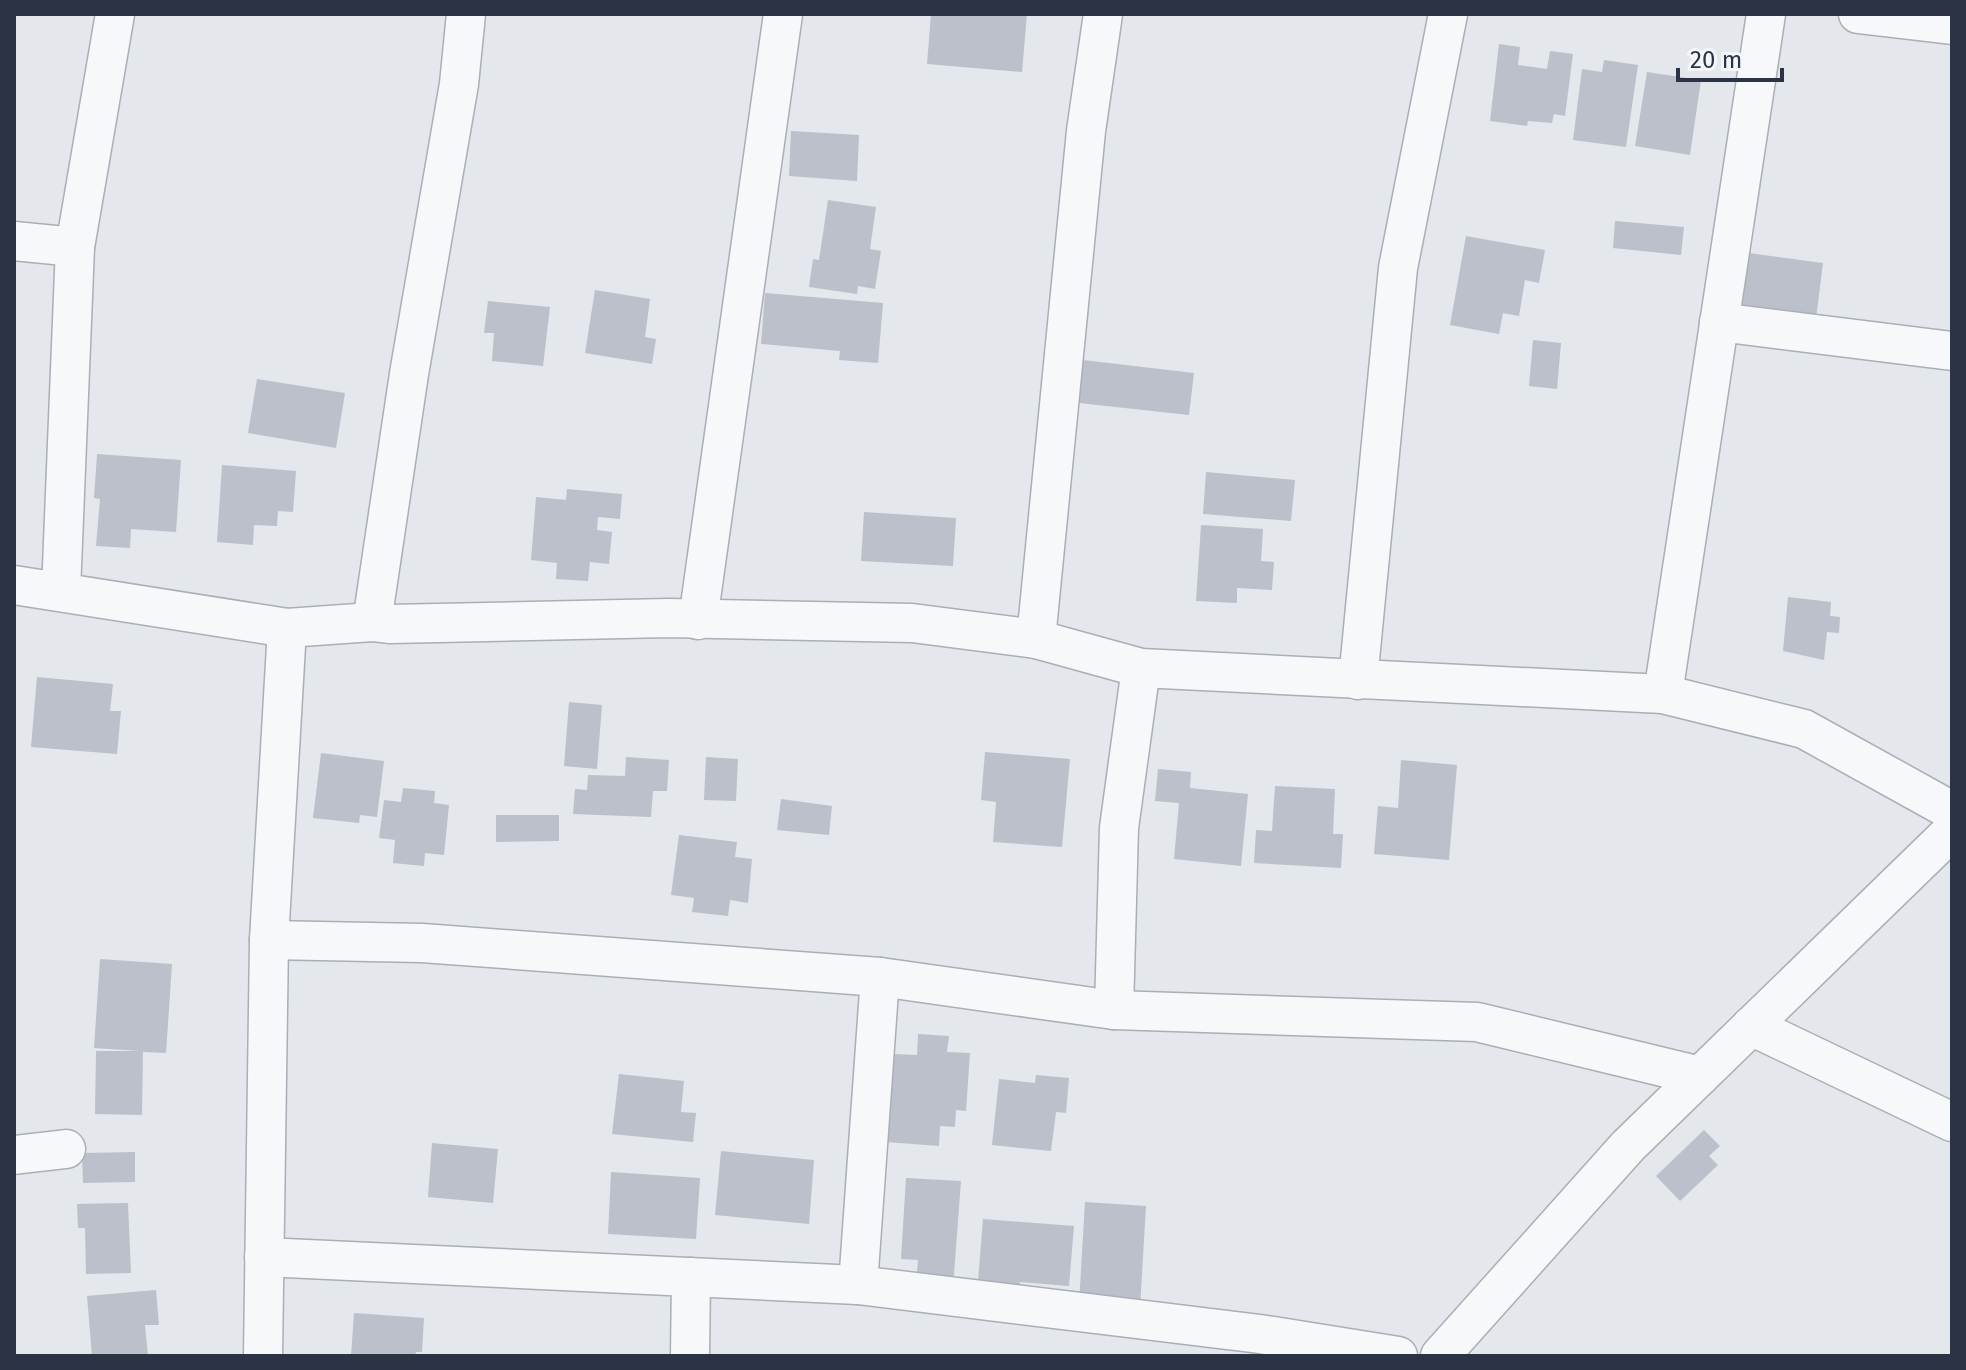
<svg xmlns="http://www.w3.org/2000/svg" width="1966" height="1370" viewBox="0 0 1966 1370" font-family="'Fira Sans',sans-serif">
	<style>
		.building { fill: #bbc0ca }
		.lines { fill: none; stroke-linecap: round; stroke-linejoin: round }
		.minor-casing { stroke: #a9aeb7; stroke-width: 41 }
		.minor { stroke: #f7f8fa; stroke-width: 38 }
	</style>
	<rect width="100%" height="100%" fill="#e4e7ec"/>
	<g class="building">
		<path d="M931,14H1027L1022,72L927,64Z"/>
		<path d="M1499,44L1520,47L1518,65L1547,69L1550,51L1573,54L1565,116L1554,114L1552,123L1528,121L1527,126L1490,121Z"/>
		<path d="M1604,60L1638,65L1626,147L1573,140L1582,69L1602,72Z"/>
		<path d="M1647,72L1701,80L1690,155L1635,146Z"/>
		<path d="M791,131L859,135L857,181L789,176Z"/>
		<path d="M828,200L876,207L870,249L881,251L875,289L858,286L857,294L809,287L813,259L819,260Z"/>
		<path d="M1615,221L1684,227L1681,255L1613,248Z"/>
		<path d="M1466,236L1545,250L1539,283L1525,280L1519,316L1503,313L1499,334L1450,325Z"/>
		<path d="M1749,253L1823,263L1816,319L1742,308Z"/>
		<path d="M595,290L650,299L645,337L656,339L652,364L585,353Z"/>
		<path d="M765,293L883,303L878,363L839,360L840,351L761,344Z"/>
		<path d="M488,301L550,307L543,366L492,361L494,333H484Z"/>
		<path d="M1533,340L1561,343L1557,389L1529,386Z"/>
		<path d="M1083,360L1194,373L1189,415L1079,403Z"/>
		<path d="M257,379L345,393L336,448L248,433Z"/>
		<path d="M97,454L181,460L176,532L131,529L130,548L96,546L100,499L94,498Z"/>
		<path d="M222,465L296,471L293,512L278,511L277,526L254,525L253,545L217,542Z"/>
		<path d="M1206,472L1295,480L1291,521L1203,514Z"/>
		<path d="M567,489L622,494L620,519L598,517L597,530L612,532L609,564L590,562L588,581L556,579L557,563L531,560L536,497L566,500Z"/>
		<path d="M864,512L956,518L953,566L861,561Z"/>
		<path d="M1201,525L1263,529L1261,561L1274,562L1272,590L1237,588V603L1196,601Z"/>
		<path d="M1788,597L1831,602L1830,616L1840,617L1839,633L1827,632L1824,660L1783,651Z"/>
		<path d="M37,677L113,684L110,711H121L117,754L31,747Z"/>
		<path d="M569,702L602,705L597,769L564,766Z"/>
		<path d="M985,752L1070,759L1062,847L993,842L996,802L981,800Z"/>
		<path d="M321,753L384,761L377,817L360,815L359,823L313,818Z"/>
		<path d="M626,757L669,760L667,791H653L651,817L573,814L575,789L587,790L588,775L625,776Z"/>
		<path d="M706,757L738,759L736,801L704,800Z"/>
		<path d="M1401,760L1457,765L1449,860L1374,854L1378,806L1398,808Z"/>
		<path d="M1158,769L1191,772L1190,788L1248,794L1241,866L1174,859L1179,803L1155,801Z"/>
		<path d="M1275,786L1335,789L1333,834H1343L1341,868L1254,863L1256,830L1272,831Z"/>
		<path d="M403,788L435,791L434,803L449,805L444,855L425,853L424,866L393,863L395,840L379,838L384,800L401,802Z"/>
		<path d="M781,799L832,806L829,835L777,830Z"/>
		<path d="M496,815H559V841L496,842Z"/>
		<path d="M679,835L737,842L735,857L752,859L748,903L730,900L728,916L692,912L694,898L671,895Z"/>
		<path d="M100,959L172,964L166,1053L143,1052L142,1115L95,1114L96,1051H140L94,1048Z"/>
		<path d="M918,1034L949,1036L947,1052L970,1053L966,1111L956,1110L955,1127L940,1126L939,1146L886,1142L893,1054L917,1055Z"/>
		<path d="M619,1074L684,1081L681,1112L696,1113L693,1142L612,1134Z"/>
		<path d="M1036,1075L1069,1078L1066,1113L1056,1112L1051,1151L992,1145L999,1079L1035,1083Z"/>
		<path d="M1704,1130L1720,1146L1709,1156L1718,1165L1680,1201L1656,1176Z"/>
		<path d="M432,1143L498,1149L493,1203L428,1197Z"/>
		<path d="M721,1151L814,1160L809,1224L715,1215Z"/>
		<path d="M135,1152V1182L83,1183L82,1153Z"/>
		<path d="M611,1172L700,1178L696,1239L608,1234Z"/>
		<path d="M906,1178L961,1181L953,1288L916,1285L918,1260L901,1259Z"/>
		<path d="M1085,1202L1146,1206L1140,1308L1079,1304Z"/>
		<path d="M128,1203L131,1273L86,1274L85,1228H78L77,1204Z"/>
		<path d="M983,1219L1074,1226L1069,1286L1020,1282L1019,1298L977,1294Z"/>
		<path d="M156,1290L159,1325H145L148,1356H92L87,1296Z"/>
		<path d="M354,1313L424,1318L422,1352H416L415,1356H351Z"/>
	</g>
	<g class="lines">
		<defs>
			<g id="minor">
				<path d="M1858,14L1952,25"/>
				<path d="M14,241L75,247"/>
				<path d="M1719,322L1952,351"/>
				<path d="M14,585L287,628L372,622L389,624L668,618L912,623L1036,639L1141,668L1663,694L1804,729L1952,811"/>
				<path d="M61,591L75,247L115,14"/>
				<path d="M698,620L783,14"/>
				<path d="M372,622L409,374L459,84L466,14"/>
				<path d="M1036,639L1086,131L1103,14"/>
				<path d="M1358,680L1398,268L1448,14"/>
				<path d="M1663,694L1766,14"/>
				<path d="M269,940L422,943L880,977L1114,1010L1477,1022L1700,1076"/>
				<path d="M1114,1010L1119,828L1141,668"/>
				<path d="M1751,1026L1952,1122"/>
				<path d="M14,1155L66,1149"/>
				<path d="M264,1257L858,1285L1260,1334L1398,1356"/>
				<path d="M858,1285L880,977"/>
				<path d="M263,1356L269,940L287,628"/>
				<path d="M690,1356L691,1277"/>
				<path d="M1440,1356L1628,1146L1952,831"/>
			</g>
		</defs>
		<use href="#minor" class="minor-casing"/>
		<use href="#minor" class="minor"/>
	</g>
	<rect width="1966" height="1370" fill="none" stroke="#2b3445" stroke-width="32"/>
	<path d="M1678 68v12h104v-12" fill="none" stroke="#2b3445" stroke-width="4"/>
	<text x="1690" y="68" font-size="24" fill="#2b3445" stroke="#f4f6f9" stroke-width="6" paint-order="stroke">20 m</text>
</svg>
